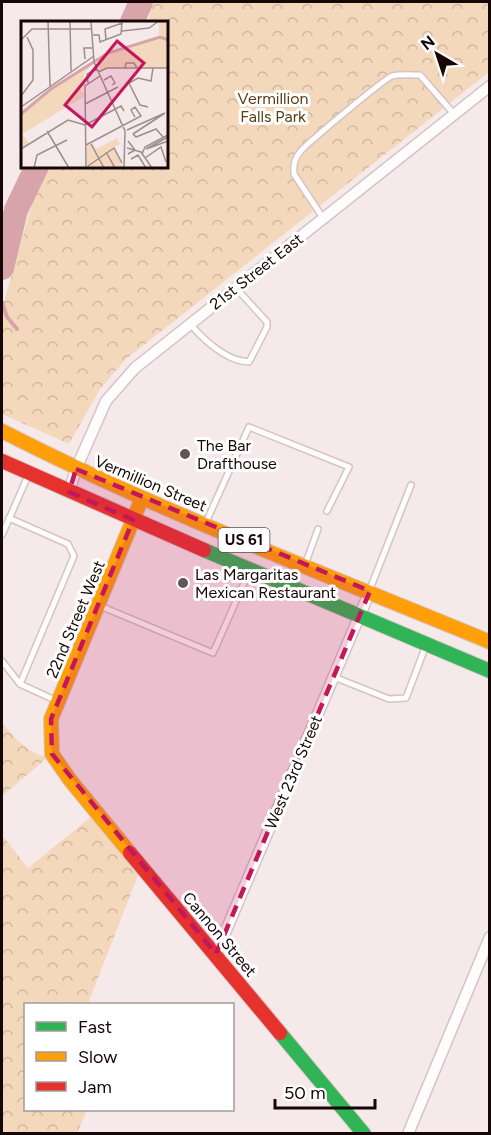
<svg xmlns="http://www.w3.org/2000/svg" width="491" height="1135" viewBox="0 0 491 1135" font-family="Figtree,sans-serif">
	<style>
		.park { fill: url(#park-crowns) }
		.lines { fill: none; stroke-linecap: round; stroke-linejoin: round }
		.stream { stroke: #d7a5a9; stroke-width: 4 }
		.river { stroke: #d7a5a9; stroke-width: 24 }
		.lane-casing { stroke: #d3c4c5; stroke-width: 8 }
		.street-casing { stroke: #d3c4c5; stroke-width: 13 }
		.fast-casing { stroke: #d3c4c5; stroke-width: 16 }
		.slow-casing { stroke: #d3c4c5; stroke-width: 16 }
		.jam-casing { stroke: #d3c4c5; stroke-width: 16 }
		.lane { stroke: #fefcfc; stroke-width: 5 }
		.street { stroke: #fefcfc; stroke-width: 10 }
		.fast { stroke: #30b455; stroke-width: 14 }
		.slow { stroke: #ff9f0a; stroke-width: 14 }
		.jam { stroke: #e5322d; stroke-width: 14 }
		.marked { fill: #c2185b; fill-opacity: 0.2; stroke: #c2185b; stroke-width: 4.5; stroke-dasharray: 12 8; stroke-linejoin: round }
		.poi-dot { fill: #645557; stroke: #fff; stroke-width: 2 }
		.labels { text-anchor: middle; stroke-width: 6; stroke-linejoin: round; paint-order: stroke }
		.shield { fill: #fff; stroke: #5c5152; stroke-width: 1.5 }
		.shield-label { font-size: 15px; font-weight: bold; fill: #160608 }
		.park-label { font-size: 16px; fill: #593f16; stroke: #fff }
		.street-label { font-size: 16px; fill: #160608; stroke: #fff }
		.poi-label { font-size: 16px; fill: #160608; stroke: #fff; text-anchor: start }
		.inset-river { fill: none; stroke: #d7a5a9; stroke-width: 3 }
		.inset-road { fill: none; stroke: #9c8e90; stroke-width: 1.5 }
		.view { fill: #c2185b; fill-opacity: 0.15; stroke: #c2185b; stroke-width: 3 }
		.inset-edge { fill: none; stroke: #160608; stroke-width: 3 }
	</style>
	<defs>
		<pattern id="park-crowns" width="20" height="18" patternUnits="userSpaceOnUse" patternTransform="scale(1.5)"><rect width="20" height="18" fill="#f3d8bc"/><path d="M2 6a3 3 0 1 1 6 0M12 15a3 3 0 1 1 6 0" fill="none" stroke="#d0b8a0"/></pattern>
	</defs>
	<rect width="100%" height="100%" fill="#f5e9ea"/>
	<g class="park">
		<path d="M152,2H489V72L126,359L100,389L69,444L2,414V309L35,193L48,167L166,166V22H148Z"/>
		<path d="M2,722C10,733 28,753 43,756C46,756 49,755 52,754L2,796Z"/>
		<path d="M97,812L142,865L89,1001L91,1004H26V1110H87L77,1133H2V835L28,868Z"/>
	</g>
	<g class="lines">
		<path class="stream" d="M2,302L7,317L17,329"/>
		<g class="river">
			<path d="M132,22L141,2"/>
			<path d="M2,268L16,210L37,166"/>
		</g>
		<defs>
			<g id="lane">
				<path d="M323,218L294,174C293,166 294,159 300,152C306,144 384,79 392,76C400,74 412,75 420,75L454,114"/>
				<path d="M190,324C204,340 226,361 249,362L267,327V322L236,288"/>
				<path d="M9,518L68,544L74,556L20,684"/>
				<path d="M207,520L249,427L349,467L327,511"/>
				<path d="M2,535L27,478"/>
				<path d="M306,562L318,529"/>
				<path d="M370,589L411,485"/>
				<path d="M100,606L213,653L248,574"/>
				<path d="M2,661L20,684L57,701"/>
				<path d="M334,677L389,699L406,698L425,648"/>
			</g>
			<g id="street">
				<path d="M69,492L76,469L106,401L135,368L490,86"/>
				<path d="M216,954L370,591"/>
				<path d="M408,1134L490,937"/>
			</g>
			<g id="fast">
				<path d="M204,550L490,671"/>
				<path d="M280,1033L364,1134"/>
			</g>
			<g id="slow">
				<path d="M2,431C160,512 326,574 490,642"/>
				<path d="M130,853L70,780L52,754L51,719L142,498"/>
			</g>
			<g id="jam">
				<path d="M2,461L204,550"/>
				<path d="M130,853L280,1033"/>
			</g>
		</defs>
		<use href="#lane" class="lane-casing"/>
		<use href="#street" class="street-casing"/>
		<use href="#fast" class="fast-casing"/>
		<use href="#slow" class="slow-casing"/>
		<use href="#jam" class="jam-casing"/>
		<use href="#lane" class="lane"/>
		<use href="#street" class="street"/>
		<use href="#fast" class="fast"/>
		<use href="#slow" class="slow"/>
		<use href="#jam" class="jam"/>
	</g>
	<path class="marked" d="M76,469L370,591L216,954L52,754L51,719L133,520L69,492Z"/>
	<g class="poi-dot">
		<circle cx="185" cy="454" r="6"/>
		<circle cx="183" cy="583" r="6"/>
	</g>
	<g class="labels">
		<rect class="shield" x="218.5" y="528" width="51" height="24" rx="4.5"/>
		<g class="shield-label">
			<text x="244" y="545">US 61</text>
		</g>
		<g class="park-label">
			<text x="273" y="104">Vermillion<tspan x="273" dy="18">Falls Park</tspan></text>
		</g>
		<g class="street-label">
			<text transform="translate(256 271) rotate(-38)" y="6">21st Street East</text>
			<text transform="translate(151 483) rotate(23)" y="6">Vermillion Street</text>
			<text transform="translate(75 619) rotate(-67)" y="6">22nd Street West</text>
			<text transform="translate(293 772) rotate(-67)" y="6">West 23rd Street</text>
			<text transform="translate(220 934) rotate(50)" y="6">Cannon Street</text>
		</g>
		<g class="poi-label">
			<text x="197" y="451">The Bar<tspan x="197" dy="18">Drafthouse</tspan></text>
			<text x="195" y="580">Las Margaritas<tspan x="195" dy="18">Mexican Restaurant</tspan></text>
		</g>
	</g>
	<g transform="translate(21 21)">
		<rect width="147" height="147" fill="#f5e9ea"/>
		<path d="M96,117L99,123L94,126L102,147H66V125L72,122L75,128Z" fill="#f3d8bc"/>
		<path d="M138,0H147V47L79,48L76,41L89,32L138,17ZM72,42L63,53L64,65H58L64,75L1,113L8,122L0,128V93L30,68Z" fill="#f3d8bc"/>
		<path class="inset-river" d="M0,93L30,68L87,32L139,16L147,19"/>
		<path class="inset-road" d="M27,0L29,65M49,0L50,50M70,0L73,41L104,110L103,147M101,10L128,7L138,0M72,14H78L79,21L100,13L101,2L84,8L85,19M0,19L11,8H71M64,38L63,27H71M104,47L105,42H113L116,47M77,51L86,47H147M83,59L90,55L94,62L91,64M67,62L66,53L76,48M0,75L12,59V29L6,16M64,83L97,66M0,86L73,35M127,86L119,84L108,62L117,57L130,60L132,47M64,104L100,85L103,90M106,109L144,92M26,110L48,147M112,113L144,92M112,113L115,116L135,108L142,116M69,121L83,147M65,124L120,95L114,86L110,89L114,96M106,127L120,131L131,147M0,128L47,99L64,104M125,128L147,120M125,128L147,116M85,131L94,147M107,133L114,129L107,120M121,133L124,126L147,114M124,137L140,126L145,141M110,138L117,134L125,147M67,145L93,127L101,142M13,147L16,134L46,119M65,147L64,65L79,55"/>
		<path class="view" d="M96,20L123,42L71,106L44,84Z"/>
		<rect width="147" height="147" class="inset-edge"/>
	</g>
	<rect width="491" height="1135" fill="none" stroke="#160608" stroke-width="6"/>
	<rect x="24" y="1003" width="210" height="108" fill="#ffffff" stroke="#a29b9c" stroke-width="1.5"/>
	<rect x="36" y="1022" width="30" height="9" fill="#30b455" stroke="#a29b9c" stroke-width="1.5"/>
	<text x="78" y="1033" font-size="18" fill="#160608">Fast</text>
	<rect x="36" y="1052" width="30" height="9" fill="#ff9f0a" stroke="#a29b9c" stroke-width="1.5"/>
	<text x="78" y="1063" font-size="18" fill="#160608">Slow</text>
	<rect x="36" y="1082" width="30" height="9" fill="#e5322d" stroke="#a29b9c" stroke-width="1.5"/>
	<text x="78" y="1093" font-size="18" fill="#160608">Jam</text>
	<g transform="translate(437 54) rotate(321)" stroke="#ffffff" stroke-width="4.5" paint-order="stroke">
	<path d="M0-4.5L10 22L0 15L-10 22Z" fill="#160608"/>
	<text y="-9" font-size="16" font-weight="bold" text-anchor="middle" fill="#160608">N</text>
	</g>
	<path d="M275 1099v9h100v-9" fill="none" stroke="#160608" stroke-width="3"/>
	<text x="284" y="1099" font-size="18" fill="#160608" stroke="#ffffff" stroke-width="4.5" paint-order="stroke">50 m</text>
</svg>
